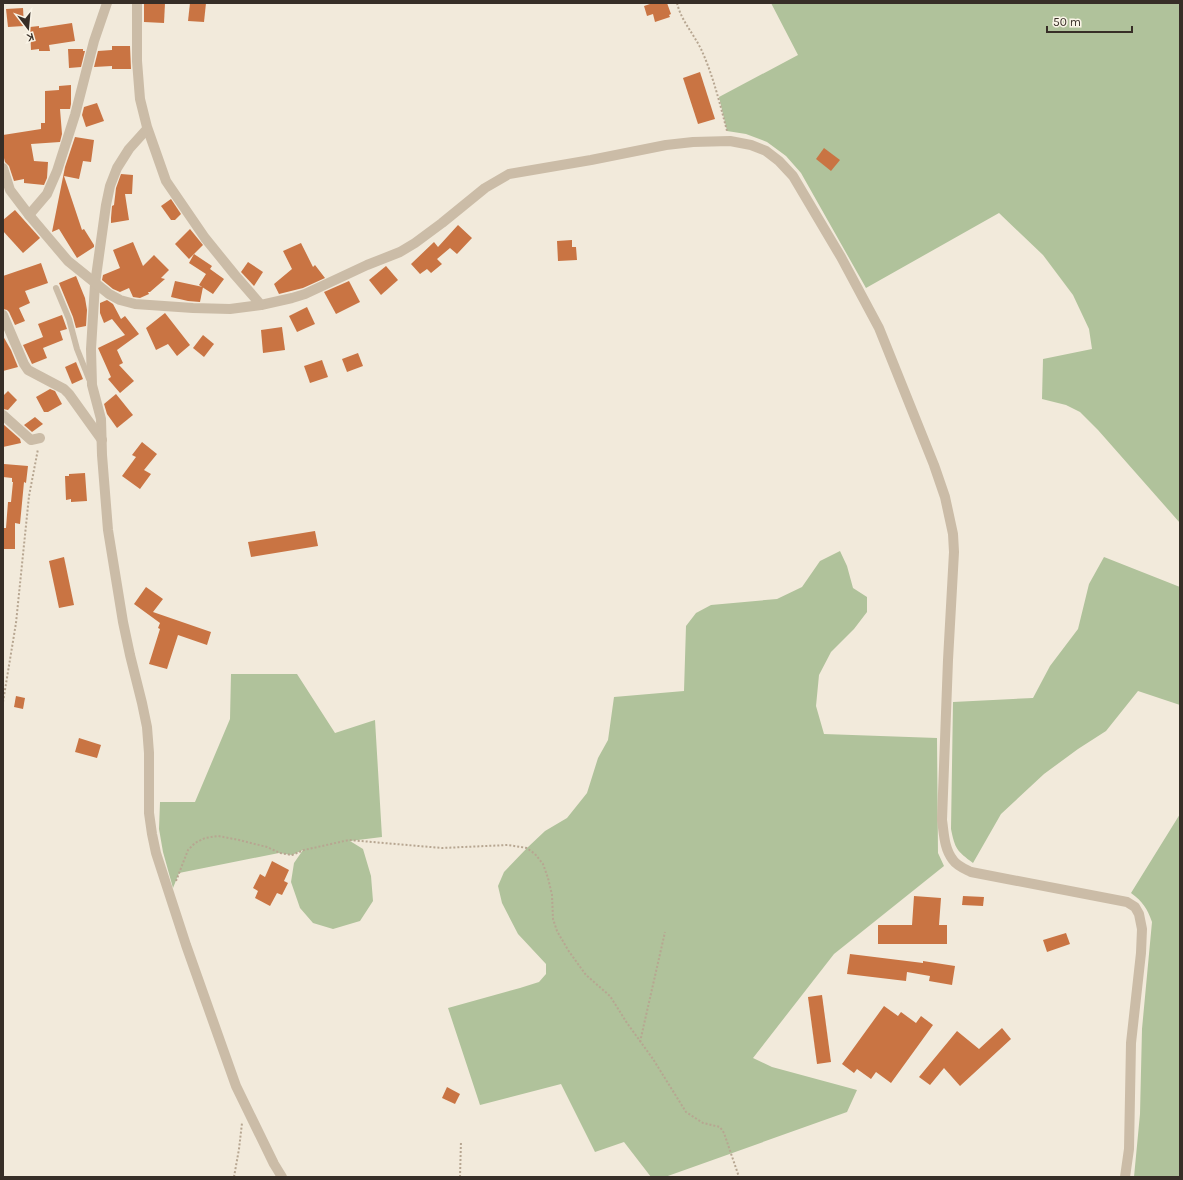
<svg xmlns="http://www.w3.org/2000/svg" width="1183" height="1180" viewBox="0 0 1183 1180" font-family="Karla,sans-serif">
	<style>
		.green { fill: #b0c29b }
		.building { fill: #c97443 }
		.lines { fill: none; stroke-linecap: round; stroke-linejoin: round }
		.path { stroke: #b7a691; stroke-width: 2; stroke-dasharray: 2 2; stroke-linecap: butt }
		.service { stroke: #cbbca7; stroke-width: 6 }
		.minor { stroke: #cbbca7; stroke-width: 10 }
	</style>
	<rect width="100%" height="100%" fill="#f2eadb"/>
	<g class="green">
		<path d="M771,3H1180V523L1098,430L1080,412L1066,405L1042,399L1043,359L1092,349L1089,329L1073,295L1043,255L999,213L866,288L801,173L786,156L767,142L746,134L727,131L719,97L798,55Z"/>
		<path d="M840,551L847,566L853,588L867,597V612L854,629L831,652L819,675L816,706L824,734L937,738L938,853L944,866L834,954L753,1058L772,1067L857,1090L847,1112L665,1177H651L624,1142L595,1152L561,1084L480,1105L448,1008L520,988L539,982L546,974V964L518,934L502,903L498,886L504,872L527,848L545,831L567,818L587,793L598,758L608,740L614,697L684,691L686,626L696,613L711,605L777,599L802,587L820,561Z"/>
		<path d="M1104,557L1180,587V705L1138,691L1106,731L1078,749L1044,774L1001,814L973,863C957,851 955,849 951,829L953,702L1033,698L1050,666L1078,629L1089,584Z"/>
		<path d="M231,674H297L335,733L375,720L382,837L350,841L363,849L371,876L373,901L360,921L333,929L313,923L300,908L291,882L294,863L303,850L292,855L279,853L179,873L173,888L163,852L159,829L160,802H195L230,719Z"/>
		<path d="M1180,814V1177H1134L1140,1114L1142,1029L1152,922C1147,908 1143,902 1131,893Z"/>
	</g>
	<g class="building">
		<path d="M144,3H165L164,23L144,22Z"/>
		<path d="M190,3H206L204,22L188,21Z"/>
		<path d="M653,3H667L671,14L669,15L670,17L655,22L653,14L647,16L644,6Z"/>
		<path d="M23,8L24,26L8,27L6,9Z"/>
		<path d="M72,23L75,41L49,45L50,51H39V49L31,50L30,27L39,26V28Z"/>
		<path d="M112,46H130L131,69H112V66L94,67L98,51L112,50Z"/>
		<path d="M68,49H83V51H85L81,67L69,68Z"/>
		<path d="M700,72L715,119L698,124L683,78Z"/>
		<path d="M71,85V104L70,109H60L62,134L60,142L31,144L34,161L48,162L47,178L44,185L24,183V179L14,181L9,166L5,162L3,154V135L41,129V123H45V91L59,90V86Z"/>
		<path d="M97,103L104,121L86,127L82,115L84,107Z"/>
		<path d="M75,137L94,140L91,162L83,161L79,179L64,176L82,230L84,229L94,245V247L77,258L59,229L52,232L65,167Z"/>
		<path d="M824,148L840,160L831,171L816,159Z"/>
		<path d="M121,174L133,175L132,194H125L129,220L111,223V218L112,206L114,205L116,188Z"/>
		<path d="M171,199L181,214L175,220H171L161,206Z"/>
		<path d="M15,210L40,238L23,253L3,231V220Z"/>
		<path d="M458,225L472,238L457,254L450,248L437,259L442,264L431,273L427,269L420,274L411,264L434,242L438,247Z"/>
		<path d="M190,229L203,245L189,259L175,244Z"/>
		<path d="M572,240V247H576L577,260L558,261L557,241Z"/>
		<path d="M133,242L143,266L154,255L169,270L161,278L165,279L150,292H148L149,294L140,298L133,297L129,288L120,292L113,289L102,280L103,275L120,268L113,250Z"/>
		<path d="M301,243L313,267L315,265L325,278L303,288L279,294L274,284L292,269L283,251Z"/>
		<path d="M194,254L212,266L210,269L224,279L213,294L199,285L206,274L189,263Z"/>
		<path d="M248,262L263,272L254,286L241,272Z"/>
		<path d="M41,263L48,283L25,291L30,303L19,308L25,321L15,325L9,312L7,310L3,309V276Z"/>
		<path d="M386,266L398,280L381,295L369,280Z"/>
		<path d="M76,276L85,298L87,310L86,326L76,328L73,317L59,283Z"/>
		<path d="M175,281L203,287L200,302L188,301L171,297Z"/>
		<path d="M349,281L360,302L336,314L324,292Z"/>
		<path d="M107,300L113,304L121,319L125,316L139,334L117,350L123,363L119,365L134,381L120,393L108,379L111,377L98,348L125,335L112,319L104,323L100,313V303Z"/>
		<path d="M307,307L315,324L297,332L289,316Z"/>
		<path d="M165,313L190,345L177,356L168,344L156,350L146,328Z"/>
		<path d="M62,315L67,329L60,331L63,340L43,348L47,358L32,364L23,345L43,337L38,324Z"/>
		<path d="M282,327L285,350L263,353L261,330Z"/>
		<path d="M203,335L214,344L204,357L193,348Z"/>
		<path d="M3,336L11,350L18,367L3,371Z"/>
		<path d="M358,353L363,366L347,372L342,359Z"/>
		<path d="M322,360L328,377L310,383L304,366Z"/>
		<path d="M76,362L83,379L72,384L65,367Z"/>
		<path d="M50,389L55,391L62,404L48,412H44L36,397Z"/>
		<path d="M8,391L17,400L8,410L3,409V396Z"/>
		<path d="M116,394L133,415L117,428L107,414L104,404Z"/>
		<path d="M35,417L43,424L32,432L24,425Z"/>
		<path d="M3,424L20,439L21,443L3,447Z"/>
		<path d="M142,442L157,454L144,470L151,474L140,489L122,476L136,457L132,455Z"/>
		<path d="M4,464L28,466L26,483L24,482L20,524L15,523V549H4V528H6L8,502H11L13,482H12V478L3,477Z"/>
		<path d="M85,473L87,501L71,502V499L66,500L65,476H69V474Z"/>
		<path d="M315,531L318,546L251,557L248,542Z"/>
		<path d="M64,557L74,605L59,608L49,561Z"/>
		<path d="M146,587L163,599L153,612L211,632L207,645L178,635L167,669L149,664L160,629L158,628L160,623L134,604Z"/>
		<path d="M16,696L25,698L23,709L14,707Z"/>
		<path d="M79,738L101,745L97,758L75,752Z"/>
		<path d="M272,861L289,870L284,881L288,883L282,895L277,893L270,906L255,898L258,891L253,888L260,874L265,877Z"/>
		<path d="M914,896L941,898L939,925H947V944H878V925H912Z"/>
		<path d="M963,896L984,897L983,906L962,905Z"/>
		<path d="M1066,933L1070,944L1047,952L1043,940Z"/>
		<path d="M850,954L923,963V961L955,966L952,985L929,981L930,976L907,972L906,981L847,974Z"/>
		<path d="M822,995L831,1062L817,1064L808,997Z"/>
		<path d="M884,1006L898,1016L901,1012L916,1023L921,1016L933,1025L891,1083L876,1072L871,1079L857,1069L854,1073L842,1064Z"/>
		<path d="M1002,1028L1011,1039L960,1086L944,1068L930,1085L919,1077L957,1031L979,1049Z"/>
		<path d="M447,1087L460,1094L455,1104L442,1098Z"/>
	</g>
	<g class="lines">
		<g class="path">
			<path d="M677,3C681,20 693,33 701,49C713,75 720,104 727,131"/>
			<path d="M3,702L16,623L29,496L38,449"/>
			<path d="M176,881L188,850L195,843L205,838L218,836L239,840L267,847L280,853L292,855L304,850L349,840L442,848L508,845L527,848L535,854L543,864L548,878L552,895L553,919L557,931L568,950L586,975L610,996L627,1023L653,1059L686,1112L703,1123L720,1127L724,1133L739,1177"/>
			<path d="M640,1042L665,932"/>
			<path d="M234,1177L239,1149L242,1123"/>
			<path d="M460,1177L461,1141"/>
		</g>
		<path class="service" d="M56,288L69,319L77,349L89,379"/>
		<g class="minor">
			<path d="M137,3V61L140,99L147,127L166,181L205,238L235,275L261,305L292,298L305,294L367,265L400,252L415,243L442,223L485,188L509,174L591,160L666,145L693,142L730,141L751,145L766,151L779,161L793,176L841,257L879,328L934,465L945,497L953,534L954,552L948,660L942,820C944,833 944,849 953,860C957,866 965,869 971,872L1127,902L1135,907L1139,914L1142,929L1141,953L1131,1043L1129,1149L1125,1177"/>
			<path d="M147,129L129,149L117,168L110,186L106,205L95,284L91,349L92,385L101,419L102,455L108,530L123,622L130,655L142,703L147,727L149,753V813L152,834L156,853L186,945L236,1086L274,1164L282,1177"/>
			<path d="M3,168L10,190L29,215L47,194L57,171L75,115L94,41L107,3"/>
			<path d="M29,215L68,261L109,294L120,300L135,304L193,308L230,309L261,305"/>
			<path d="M3,315L24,364L28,370L64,389L69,394L102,440"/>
			<path d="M3,415L31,440L40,438"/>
		</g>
	</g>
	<rect width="1183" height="1180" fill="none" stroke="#372e27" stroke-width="8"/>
	<g transform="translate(28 28) rotate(164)" stroke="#faf4e7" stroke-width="3" paint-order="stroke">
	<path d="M0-3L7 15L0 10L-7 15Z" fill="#372e27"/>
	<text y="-6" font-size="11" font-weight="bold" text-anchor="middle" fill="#372e27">K</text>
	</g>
	<path d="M1047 26v6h85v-6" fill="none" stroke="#372e27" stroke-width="2"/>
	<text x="1053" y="26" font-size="12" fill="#372e27" stroke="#faf4e7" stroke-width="3" paint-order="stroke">50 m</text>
</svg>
